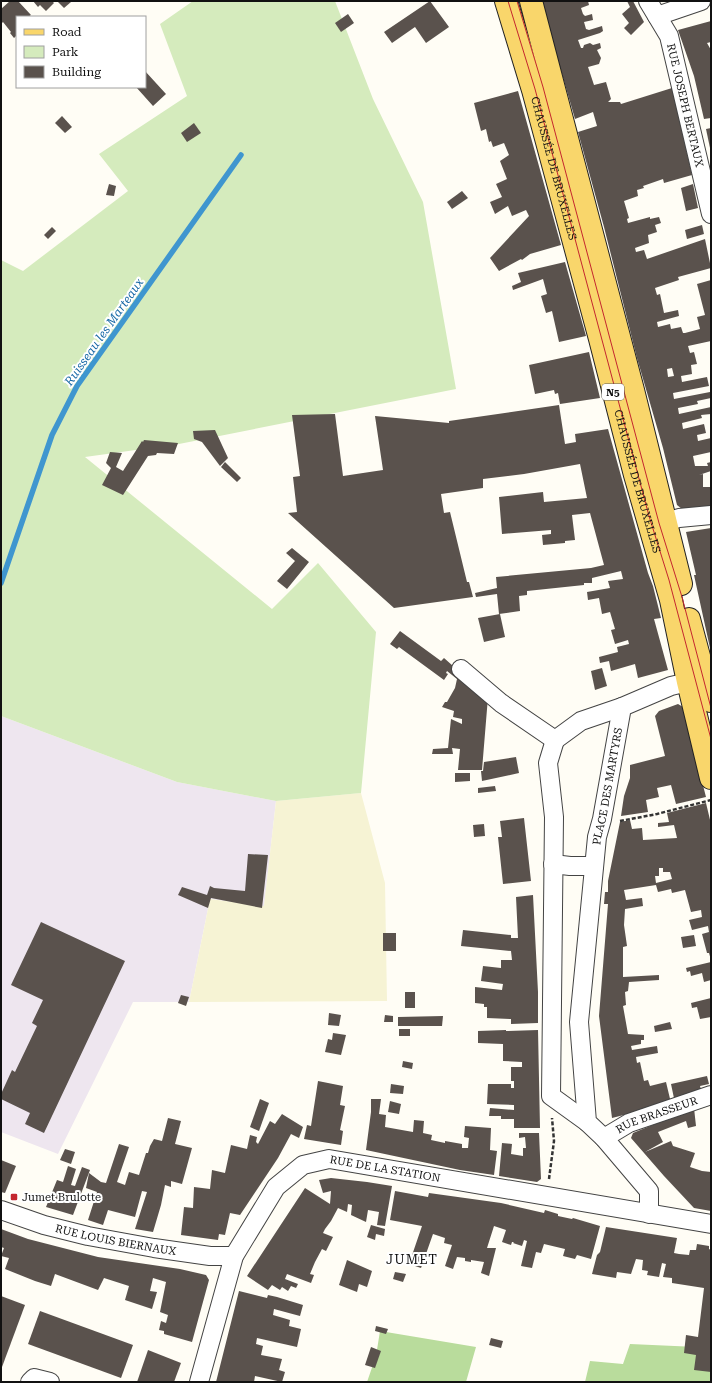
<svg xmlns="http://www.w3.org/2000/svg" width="712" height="1383" viewBox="0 0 712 1383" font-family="'Roboto Serif',serif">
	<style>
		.industrial { fill: #eee6ef }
		.farmland { fill: #f6f3d4 }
		.green { fill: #d5ebbd }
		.forest { fill: #b9dc9c }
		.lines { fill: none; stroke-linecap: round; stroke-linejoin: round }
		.stream { stroke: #3f96cf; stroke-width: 5.5 }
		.building { fill: #5a524d; fill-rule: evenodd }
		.minor-casing { stroke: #444; stroke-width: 20 }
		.major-casing { stroke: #222; stroke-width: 24 }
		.path { stroke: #333; stroke-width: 2.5; stroke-dasharray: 4 2; stroke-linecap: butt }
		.minor { stroke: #fff; stroke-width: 18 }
		.major { stroke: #f9d66b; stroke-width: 22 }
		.tram { stroke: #c4262e; stroke-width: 1 }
		.poi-dot { fill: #c4262e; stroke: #fff; stroke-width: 1.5 }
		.labels { text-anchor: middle; stroke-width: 4; stroke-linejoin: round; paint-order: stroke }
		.shield { fill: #fff; stroke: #585858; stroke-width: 1 }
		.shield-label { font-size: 10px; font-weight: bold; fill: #111 }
		.street-label { font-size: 11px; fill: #111; stroke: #fff }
		.poi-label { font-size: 11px; fill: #111; stroke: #fff; text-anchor: start }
		.water-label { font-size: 12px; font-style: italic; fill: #1768a6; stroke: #fff }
		.quarter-label { font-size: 13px; letter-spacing: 1px; fill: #111; stroke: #fff }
	</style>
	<rect width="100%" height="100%" fill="#fffdf5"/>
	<path class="industrial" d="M1,716L177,782L276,801L264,907L210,899L189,1002H133L58,1154L1,1132Z"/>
	<path class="farmland" d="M361,793L385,883L387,1001L189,1002L210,899L264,906L276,801Z"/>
	<path class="green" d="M193,1H335L373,99L423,202L456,389L179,444L85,457L272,609L318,563L376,632L361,793L276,801L177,782L1,716V260L23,271L128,191L99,154L187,96L160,24Z"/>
	<g class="forest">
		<path d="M380,1331L476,1347L466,1382H367L376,1356Z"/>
		<path d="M630,1344L697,1347L711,1372V1382H585L590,1361L623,1364Z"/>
	</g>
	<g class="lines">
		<path class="stream" d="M1,583L52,435L77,386L241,155"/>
	</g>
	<g class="building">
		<path d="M10,1H18L31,15L28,17H17V35L14,38L10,33L11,32L3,22L1,24V9Z"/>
		<path d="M33,1H52L54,3L46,11L40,5L38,7Z"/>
		<path d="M57,1H70L71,2L64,8Z"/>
		<path d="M430,1L449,27L426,43L415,27L392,43L384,32Z"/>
		<path d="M541,1H588L589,5L581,8L583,14L585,16L592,14L593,20L584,22L586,29L589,30L602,26L603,31L600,33L578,40L581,48H583L584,45L590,43L593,45L600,43L601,48L597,50L601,58L599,64L588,67L594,85L606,82L611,99L608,102H620L621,104L672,88L692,175L664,183L663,179L643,186L644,188L637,190L638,196L624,201L629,218L627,219L628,223L650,217V219L659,217L661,223L655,225L657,232L648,235L649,243L635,248L636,252L644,250L647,259L705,239L711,268L678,277L679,280L655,288L657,295L660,294L664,313L678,310L679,316L657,322L658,327L670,324L671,329L681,327L683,333H685L700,329L697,317L705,315L697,284L711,280V341L688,346L690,353L694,352L697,364L691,365L692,374L681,376L682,382L707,377L709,386L673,393L674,399L710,392L711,398L697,401L698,404L678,408L679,414L711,407V414L701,415L702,418L682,423L683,429L704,424L706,433L697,435L698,441L711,438V452L693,456L695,466H708L707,463L711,462V471L699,475L703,474V487H711V508L682,509L677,505L663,448L637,358L604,227L578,132L597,126L593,112L575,119ZM672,368L674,376L668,377L667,369Z"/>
		<path d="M627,1H633L644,22L631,35L624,28L629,23L622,14L630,7Z"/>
		<path d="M348,14L354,23L341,32L335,23Z"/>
		<path d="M711,21V42L707,43L711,50V118L704,119L694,76L678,30Z"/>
		<path d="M145,71L166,94L153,106L136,87H145Z"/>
		<path d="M518,91L561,245L530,254L522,260L521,259L499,271L490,258L529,216L526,210L512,216L508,206L495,214L490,202L502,197L496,184L507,179L500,161L509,155L504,143L493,147L491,141L489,142L486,129L481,131L474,103Z"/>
		<path d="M62,116L72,127L65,133L55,123Z"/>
		<path d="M194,123L201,133L187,142L181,133Z"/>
		<path d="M711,128V148H710L706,129Z"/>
		<path d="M109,184L116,186L114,196L106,195Z"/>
		<path d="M693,184L698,208L686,211L681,188Z"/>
		<path d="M462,191L468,198L452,209L447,202Z"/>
		<path d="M702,225L704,234L687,239L685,230Z"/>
		<path d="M52,227L56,231L48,239L44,235Z"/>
		<path d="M565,262L586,336L559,342L552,311L546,313L541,296L547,294L543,279L513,290L512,286L521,282L518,273Z"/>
		<path d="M589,352L600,398L560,404L558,393L555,394L554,390L535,394L529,365Z"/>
		<path d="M559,405L565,444L576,442L575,434L608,429L648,573L653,586L661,618L654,619L668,670L638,678L635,664L611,671L609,661L600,663L599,657L618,652L617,647L629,644L628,640L615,644L611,630L615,629L610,612L602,614L599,598L588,600L587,592L610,588L608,581L623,579L621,571L592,578V583H584V585L527,591V595L519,596L520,611L499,614L497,594L476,597L475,593L497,588L496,577L591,568L604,565L590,513L572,515L575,540L565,541V543L543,545L542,535L551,534V530L502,534L499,497L543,492L544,502L587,498L580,464L524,474L483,479V488L441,494L444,513L450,512L467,582H469L473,597L394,608L288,513L297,512L293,477L300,476L292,415L335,414L343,476L383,470L375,416L449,423V421Z"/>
		<path d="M215,430L228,458L220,466L202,442L194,439L193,431Z"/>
		<path d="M144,440L178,443L174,454L157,453L156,455L148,456L123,495L102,485L111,468L106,463L110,452L122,453L116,467L123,471L142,441L143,442Z"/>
		<path d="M225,462L241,478L237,482L221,467Z"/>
		<path d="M711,528V648H710L694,575H696L686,532Z"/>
		<path d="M292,548L309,562L287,589L277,581L295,561L286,553Z"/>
		<path d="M500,614L505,637L484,642L478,618Z"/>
		<path d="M400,631L441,661L444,658L488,697L482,770H458L460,749L452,748L453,754H432L433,749L448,748L451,719L462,724V719L453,717L454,711L442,707L445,702H447L455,688L457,679L447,671L446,673L448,674L444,680L399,647L397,649L390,644Z"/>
		<path d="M602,668L607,686L595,690L591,671Z"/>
		<path d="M678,704L683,707L706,797L676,804L671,785L657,788L659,797L646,800L648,812L621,816L624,796L630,778V765L665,756L655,716L659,711Z"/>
		<path d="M516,757L519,773L482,781L481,771H483L484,762Z"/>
		<path d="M455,773H470V781L455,782Z"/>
		<path d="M495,786L496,791L478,793V788Z"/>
		<path d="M706,803L711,824V960L709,953H707L702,934L709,932L708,926L692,930L689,920L702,917L701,910L691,912L685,890L672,893L671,889L658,892L656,885L624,890L626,900L642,898L643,906L625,909L624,925L627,946L623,947V977L659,975V980L629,982L628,991L625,992L626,1005L623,1006L628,1034L644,1035V1040H641V1044L631,1046L632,1050L657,1046L658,1053L636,1057L637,1063L640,1062L644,1081L648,1080L650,1086L666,1082L671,1103L612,1118L599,1016L608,904H604L605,892H608V881L620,822L630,820L632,829L642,828L643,840L677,838L674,825L658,827V823L669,822L667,813ZM659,868H663V872H670L672,879L656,883L655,876H659Z"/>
		<path d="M524,818L531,881L503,884L498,837H502L500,821Z"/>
		<path d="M484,824L485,836L474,837L473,825Z"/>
		<path d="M248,854L268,855L262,908L211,898L208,908L178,895L182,887L207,895L210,886L214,888L245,891Z"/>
		<path d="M533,895L538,992V1023L511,1024V1019L487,1018V1007H484V1004L475,1003V987L502,990L503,984L481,981L483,966L501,968V960H512L511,951L461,946L463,930L511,935V938H518L516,897Z"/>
		<path d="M41,922L125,961L44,1133L25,1124L30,1113L1,1099V1094L12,1070L15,1072L37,1026L32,1023L43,1000L11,985Z"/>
		<rect x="383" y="933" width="13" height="18"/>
		<path d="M694,935L696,946L683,948L681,937Z"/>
		<path d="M711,962V980L704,982L702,973L691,976L690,971L687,972L686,968Z"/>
		<rect x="405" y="992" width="10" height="16"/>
		<path d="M181,995L189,997L186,1006L178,1003Z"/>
		<path d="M711,998V1017L700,1019L697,1007L692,1008L691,1003Z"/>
		<path d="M329,1013L341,1015L339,1026L328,1025Z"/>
		<path d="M385,1015L393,1016V1022H384Z"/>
		<path d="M443,1016L442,1026H398V1017Z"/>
		<path d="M670,1022L672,1029L655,1032L654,1026Z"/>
		<rect x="399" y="1029" width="11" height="7"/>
		<path d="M506,1030V1031L538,1030L540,1128H514V1119H501V1116H489L490,1108L514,1110V1105L487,1104L488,1084H511V1088H514V1081H511V1067H522V1062L503,1061V1044L478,1043V1031Z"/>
		<path d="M333,1033L346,1035L341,1055L325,1052L328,1039L332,1040Z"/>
		<path d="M403,1061L413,1063L412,1069L402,1067Z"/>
		<path d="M707,1076L709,1084L700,1086L703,1096L675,1103L671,1084Z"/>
		<path d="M318,1081L343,1086L340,1105L345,1106L340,1130L343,1131L341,1145L304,1139L307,1125L311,1126Z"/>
		<path d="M391,1084L404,1086L403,1094L390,1093Z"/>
		<path d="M260,1099L269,1103L259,1131L250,1127Z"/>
		<path d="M371,1099H381L379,1114L386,1115L385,1127L413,1132L414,1120L424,1121L423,1133L432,1135L431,1140L445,1143V1141L462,1144V1148H468L469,1138L464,1137L465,1126L491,1128L490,1150L497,1151L494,1175L460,1170L366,1150L371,1112Z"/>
		<path d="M390,1101L401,1104L399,1114L388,1112Z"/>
		<path d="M694,1108L696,1126L688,1128L686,1121L658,1132L663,1142L645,1152L671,1141L673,1146L695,1153L690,1167L702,1171L711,1172V1211L694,1208L664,1176L631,1138L633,1133Z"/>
		<path d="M282,1114L303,1127L299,1138L291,1134L278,1158L240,1215L230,1213L225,1235L219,1234L218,1240L181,1235L184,1207L193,1208L194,1187L210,1189L212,1170L225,1173L231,1145L247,1149L250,1135L257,1137L256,1142L258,1144L270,1121L275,1124Z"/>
		<path d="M168,1118L181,1121L175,1144L192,1148L182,1184L171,1181V1187L165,1185L161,1205L153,1232L135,1229L147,1192L142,1191L135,1217L108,1210L103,1225L88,1220L97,1192L86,1188L89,1173L101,1182L106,1183L119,1144L129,1147L117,1182L125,1185L129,1172L139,1175L146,1153H148L150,1146L154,1139L162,1141Z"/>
		<path d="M519,1133H539L541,1179L537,1182L499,1176L502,1143L512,1144L511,1154L523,1156V1148H526L525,1137L519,1138Z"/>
		<path d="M65,1149L75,1152L71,1164L60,1160Z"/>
		<path d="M1,1160L16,1166L5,1193L1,1192Z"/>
		<path d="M68,1166L76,1169L71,1185L75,1186L82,1167L90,1170L73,1215L46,1207L57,1180L63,1182Z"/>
		<path d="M331,1178L367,1182L392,1186L385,1226L377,1225L379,1212L368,1210L366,1222L351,1215L352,1205L348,1204L347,1212L338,1208L331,1221L325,1229L323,1233L333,1237L326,1251L322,1249L315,1262L310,1274L314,1275L311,1283L287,1274L285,1279L298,1284L296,1288L291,1286L288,1291L282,1287L280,1290L272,1285L268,1290L247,1276L305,1188L330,1204L331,1191L323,1193L319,1180Z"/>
		<path d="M395,1191L428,1197L429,1193L501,1203L544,1213L545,1210L558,1214V1216L572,1219L573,1218L600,1226L591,1259L577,1255L575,1259L563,1256L565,1249L544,1244L541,1253L536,1252L532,1268L521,1266L527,1241L524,1240L522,1246L513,1243L514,1242H512L511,1245L502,1242L506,1230L494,1226L487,1248H496L489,1276L481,1273L484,1262L471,1260V1262L465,1261V1258L457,1257L453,1269L445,1266L452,1245L444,1243L445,1238L433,1234L421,1268L409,1264L422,1226L390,1220Z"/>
		<path d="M371,1225L385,1229L384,1236L376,1234L375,1240L367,1237Z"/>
		<path d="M606,1227L677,1238L674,1253L679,1254L689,1255L690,1250H696L697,1244L709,1246V1249L711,1250V1372L694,1370L696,1355L684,1353L686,1335L698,1337L704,1288L672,1283V1278L663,1277L666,1264L662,1263L659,1277L647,1275L648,1271L642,1270L643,1260L636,1259L631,1274L617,1272L616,1278L592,1274L597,1255L600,1252Z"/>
		<path d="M1,1229L28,1239L98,1257L180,1269L206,1275L209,1280L192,1342L164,1334V1331L159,1330L161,1321L166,1323L168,1315L160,1312L166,1282L153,1278L150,1291L157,1292L152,1309L125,1300L129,1286L104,1278L98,1290L55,1274L51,1286L35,1281L5,1269L9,1258L1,1256L4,1248L1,1247Z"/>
		<path d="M347,1260L372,1271L367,1287L359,1284L357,1292L339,1285Z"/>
		<path d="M395,1272L406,1274L403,1282L393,1279Z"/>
		<path d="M239,1291L267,1298L268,1295L277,1297L303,1305L300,1316L274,1309L273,1315L290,1320L289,1326L301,1329L297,1347L257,1338L256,1344L263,1346L261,1355L282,1359L279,1370L285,1372L282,1382L255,1376L254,1382L250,1381L249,1382H216Z"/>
		<path d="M1,1296L25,1305L2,1367L1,1366Z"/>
		<path d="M40,1311L133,1345L121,1378L28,1344Z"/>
		<path d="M376,1326L388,1329L386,1334L375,1331Z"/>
		<path d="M491,1338L503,1341L501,1348L489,1345Z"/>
		<path d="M371,1347L381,1351L375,1368L365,1365Z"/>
		<path d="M148,1350L181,1363L174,1382H137Z"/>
	</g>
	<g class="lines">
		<defs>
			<g id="minor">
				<path id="s1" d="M648,1L669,36L711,214"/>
				<path d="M657,16L701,1"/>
				<path d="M666,522L679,518L711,515"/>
				<path d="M461,669L501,703L555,740L581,721L622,707"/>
				<path d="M555,740L548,763L554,817L551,1096L587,1122"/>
				<path d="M553,864L570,866H594"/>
				<path id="s2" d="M604,1138L629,1123L711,1095"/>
				<path id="s3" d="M1,1210L44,1225L88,1236L154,1248L210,1256H234"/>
				<path id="s4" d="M649,1214V1191L604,1138L587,1122L579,1022L597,837L602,819L622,707L671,686L688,682"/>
				<path d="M30,1382L34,1378L50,1382"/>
				<path id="s5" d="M199,1382L234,1256L276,1187L303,1165L329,1159L711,1224"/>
			</g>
			<g id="major">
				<path id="s6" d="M506,1L533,90L600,339L635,475L671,600L688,682L711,778"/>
				<path d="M531,1L633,390L681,584"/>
				<path d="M689,619L711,701"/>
			</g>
		</defs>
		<use href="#minor" class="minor-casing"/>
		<use href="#major" class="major-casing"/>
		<g class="path">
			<path d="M620,821L657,814L711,800"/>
			<path d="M549,1179L554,1141L552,1118"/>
		</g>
		<use href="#minor" class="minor"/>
		<use href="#major" class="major"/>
		<g class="tram">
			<path d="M508,1L535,89L649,516L669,580L711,739"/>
			<path d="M517,1L543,87L659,523L682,597L711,708"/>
		</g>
	</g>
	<rect class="poi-dot" x="10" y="1193" width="8" height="8" rx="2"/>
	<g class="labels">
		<rect class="shield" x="602" y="384" width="22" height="16" rx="3"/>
		<g class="shield-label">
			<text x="613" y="396">N5</text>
		</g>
		<g class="street-label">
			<text dy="4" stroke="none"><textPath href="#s1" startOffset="112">RUE JOSEPH BERTAUX</textPath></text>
			<text dy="4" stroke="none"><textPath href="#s6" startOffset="174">CHAUSSÉE DE BRUXELLES</textPath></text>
			<text dy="4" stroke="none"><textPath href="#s6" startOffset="498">CHAUSSÉE DE BRUXELLES</textPath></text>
			<text dy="4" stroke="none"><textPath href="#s4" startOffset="454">PLACE DES MARTYRS</textPath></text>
			<text dy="4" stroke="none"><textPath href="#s2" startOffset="58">RUE BRASSEUR</textPath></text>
			<text dy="4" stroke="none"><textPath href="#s5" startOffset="330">RUE DE LA STATION</textPath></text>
			<text dy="4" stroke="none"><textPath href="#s3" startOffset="119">RUE LOUIS BIERNAUX</textPath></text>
		</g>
		<g class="poi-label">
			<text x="22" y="1201">Jumet Brulotte</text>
		</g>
		<g class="water-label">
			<text transform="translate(104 332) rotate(-55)" y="4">Ruisseau les Marteaux</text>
		</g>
		<g class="quarter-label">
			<text x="412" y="1264">JUMET</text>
		</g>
	</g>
	<rect width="712" height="1383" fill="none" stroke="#111111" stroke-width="4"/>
	<rect x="16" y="16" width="130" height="72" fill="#ffffff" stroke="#a0a0a0"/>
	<rect x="24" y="29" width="20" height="6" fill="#f9d66b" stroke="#a0a0a0"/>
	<text x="52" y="36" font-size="12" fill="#111111">Road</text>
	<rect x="24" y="46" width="20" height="12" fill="#d5ebbd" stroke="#a0a0a0"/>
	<text x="52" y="56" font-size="12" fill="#111111">Park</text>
	<rect x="24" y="66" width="20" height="12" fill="#5a524d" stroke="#a0a0a0"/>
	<text x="52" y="76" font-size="12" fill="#111111">Building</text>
</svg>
